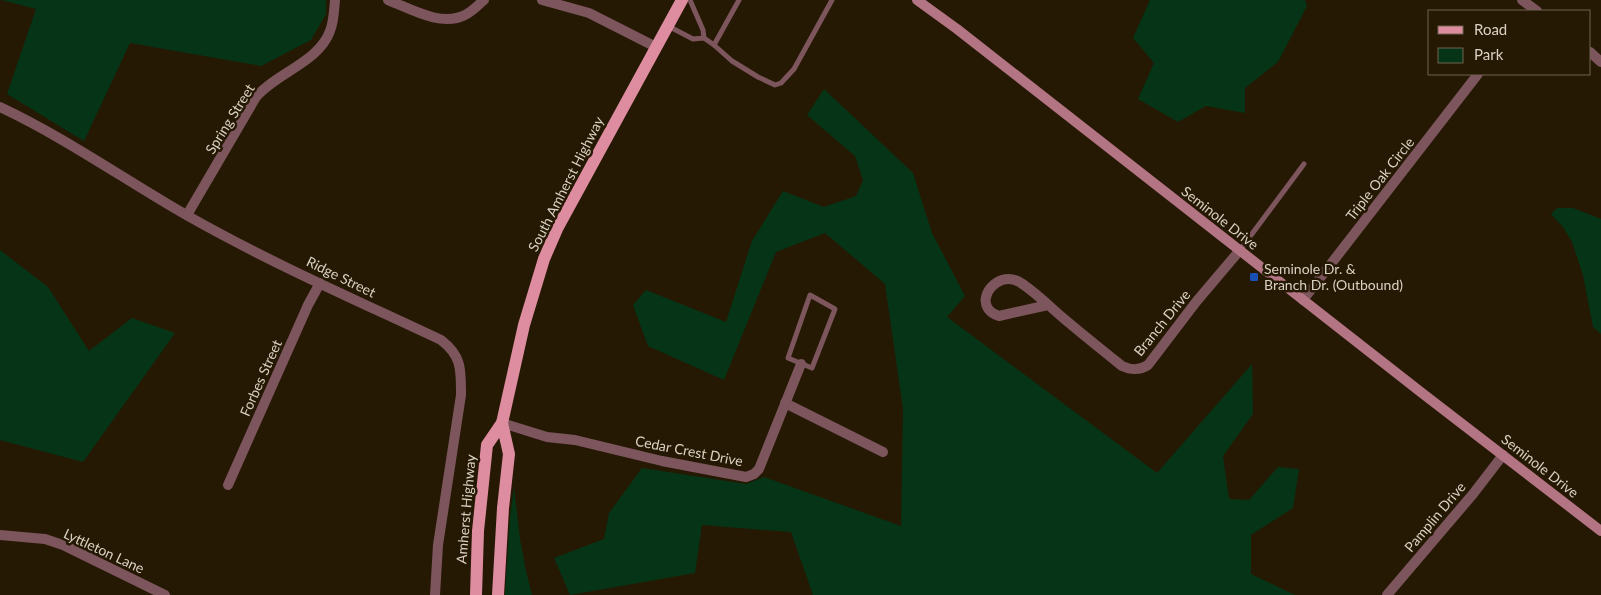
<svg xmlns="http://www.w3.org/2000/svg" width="1601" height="595" viewBox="0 0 1601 595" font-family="Lato,sans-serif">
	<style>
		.green { fill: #053516 }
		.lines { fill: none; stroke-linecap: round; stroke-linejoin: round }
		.lane { stroke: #7c555d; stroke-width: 5 }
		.street { stroke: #7c555d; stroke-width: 10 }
		.secondary { stroke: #b37483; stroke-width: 10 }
		.primary { stroke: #de8da0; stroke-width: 12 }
		.transit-dot { fill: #1a4fb4; stroke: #261904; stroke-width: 2 }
		.labels { text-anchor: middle; stroke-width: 5; stroke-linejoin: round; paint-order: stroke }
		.street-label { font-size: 14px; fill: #d9d1c3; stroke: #261904 }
		.poi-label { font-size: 14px; fill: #d9d1c3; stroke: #261904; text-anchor: start }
	</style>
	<rect width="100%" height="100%" fill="#261904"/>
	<g class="green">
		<path d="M1,0H326V14L311,40L261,66L130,43L84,141L7,94L36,9Z"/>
		<path d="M1150,0H1305L1307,6L1278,62L1245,88V113L1206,106L1178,122L1138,99L1154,63L1133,38Z"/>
		<path d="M824,89L913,173L932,233L965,296L947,317L1157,473L1252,364L1253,414L1223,456L1229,499L1249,500L1278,467L1299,469L1293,508L1251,535V574L1295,595H813L791,532L702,525L695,573L570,595L554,558L604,539L609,513L642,468L746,484L764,477L901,526L903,409L885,284L825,233L776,252L724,380L648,346L633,305L646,290L726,322L752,241L783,191L824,207L856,196L863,180L855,156L807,115Z"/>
		<path d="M1557,208H1573L1601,219V334L1593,327L1583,275L1572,242L1563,227L1551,214Z"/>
		<path d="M0,250L48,287L89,351L132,318L175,333L83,462L0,440Z"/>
		<path d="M514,487L520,539L526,571L532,595H505L510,518Z"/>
	</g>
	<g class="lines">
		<g class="lane">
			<path d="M668,26L693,39L704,38L703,30L690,0"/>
			<path d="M704,38L714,45L739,0"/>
			<path d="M714,45L732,61L758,77L775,85L781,83L794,69L832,0"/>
			<path d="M1240,250L1304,164"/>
			<path d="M810,295L835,309L812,368L788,358Z"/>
		</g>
		<g class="street">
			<path d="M388,0C411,9 441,27 465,15C472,12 478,5 484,0"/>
			<path d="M542,0L589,13L656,47"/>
			<path d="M1522,0L1537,11"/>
			<path d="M1590,52L1601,62"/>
			<path d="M0,107C66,138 125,180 188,216C269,262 356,300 441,340C462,356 461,370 461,395L438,545L435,595"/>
			<path d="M187,215L256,97C276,73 319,62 330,31C334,21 334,10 335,0"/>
			<path d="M1303,300L1478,74"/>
			<path d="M1048,305L999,316C977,309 985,286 1002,280C1008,278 1015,279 1021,283C1035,292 1049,306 1062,317C1082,334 1102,350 1122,366C1131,370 1139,371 1148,365L1196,302L1240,250"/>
			<path d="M785,403L883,452"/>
			<path d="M502,423L547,437L575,440L662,461L746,477L754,474L759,469L801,364"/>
			<path d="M228,485L308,305L320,283"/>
			<path d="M0,535L45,539L63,545L165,595"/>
			<path d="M1387,595L1473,494L1503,455"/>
		</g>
		<path class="secondary" d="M917,0L957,29L1422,393L1601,531"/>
		<g class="primary">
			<path d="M476,595L478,531L487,445L502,423L524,325L544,259L557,229L682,0"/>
			<path d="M498,595L503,508L509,454L502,423"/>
		</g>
	</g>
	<rect class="transit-dot" x="1249" y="272" width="10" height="10" rx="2.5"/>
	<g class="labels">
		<g class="street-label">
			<text transform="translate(230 119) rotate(-58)" y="5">Spring Street</text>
			<text transform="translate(1380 179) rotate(-52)" y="5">Triple Oak Circle</text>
			<text transform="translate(566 184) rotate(-63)" y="5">South Amherst Highway</text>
			<text transform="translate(1220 218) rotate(38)" y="5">Seminole Drive</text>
			<text transform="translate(341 277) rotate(26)" y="5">Ridge Street</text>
			<text transform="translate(1162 323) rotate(-51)" y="5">Branch Drive</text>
			<text transform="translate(261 378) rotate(-66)" y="5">Forbes Street</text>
			<text transform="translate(689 451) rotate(11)" y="5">Cedar Crest Drive</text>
			<text transform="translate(1540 466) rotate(38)" y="5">Seminole Drive</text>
			<text transform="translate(466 509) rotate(-85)" y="5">Amherst Highway</text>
			<text transform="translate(1435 517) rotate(-50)" y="5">Pamplin Drive</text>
			<text transform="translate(104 551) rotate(25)" y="5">Lyttleton Lane</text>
		</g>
		<g class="poi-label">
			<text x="1264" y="274">Seminole Dr. &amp;<tspan x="1264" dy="16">Branch Dr. (Outbound)</tspan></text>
		</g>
	</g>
	<rect x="1428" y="10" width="162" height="65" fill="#261904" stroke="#6e6350"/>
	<rect x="1438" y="26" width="25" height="8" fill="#de8da0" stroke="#6e6350"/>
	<text x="1474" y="35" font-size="15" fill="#d9d1c3">Road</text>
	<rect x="1438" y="48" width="25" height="15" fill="#053516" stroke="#6e6350"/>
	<text x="1474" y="60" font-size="15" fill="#d9d1c3">Park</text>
</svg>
